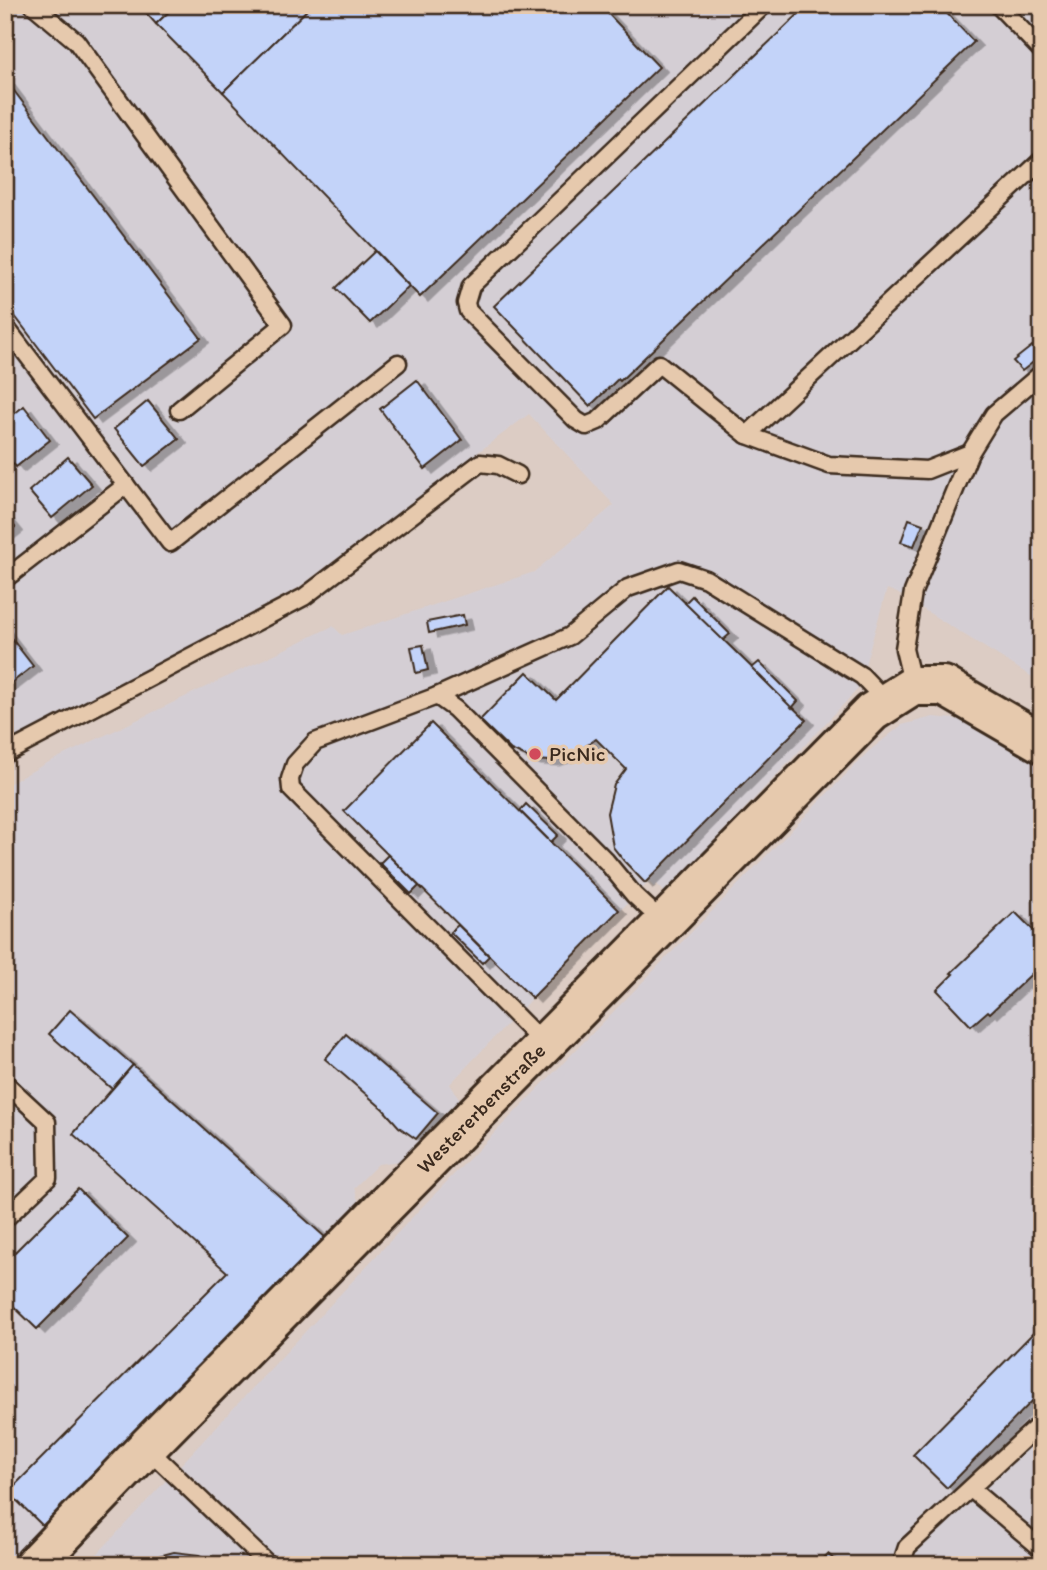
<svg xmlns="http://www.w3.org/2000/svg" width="1047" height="1570" viewBox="0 0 1047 1570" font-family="Itim,sans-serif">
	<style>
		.built { fill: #d4ced4 }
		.building { fill: #c3d3f9; stroke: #3b2a1e; stroke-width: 2; filter: url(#shadow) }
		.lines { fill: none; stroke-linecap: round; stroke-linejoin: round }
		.lane-casing { stroke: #3b2a1e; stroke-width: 21 }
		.secondary-casing { stroke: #3b2a1e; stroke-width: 44 }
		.lane { stroke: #e6c9ad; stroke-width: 16 }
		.secondary { stroke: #e6c9ad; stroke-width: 38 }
		.poi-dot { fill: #d1495b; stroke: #e6c9ad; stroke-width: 2.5 }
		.labels { text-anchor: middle; stroke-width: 7; stroke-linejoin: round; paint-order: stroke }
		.poi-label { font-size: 21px; fill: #3b2a1e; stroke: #e6c9ad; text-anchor: start }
		.street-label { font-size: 21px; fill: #3b2a1e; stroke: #e6c9ad }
	</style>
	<defs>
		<filter id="shadow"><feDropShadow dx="8" dy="4.5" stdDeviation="0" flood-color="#0004"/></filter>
	</defs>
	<rect width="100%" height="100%" fill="#dcccc4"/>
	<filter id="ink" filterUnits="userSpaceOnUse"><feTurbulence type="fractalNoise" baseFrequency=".0143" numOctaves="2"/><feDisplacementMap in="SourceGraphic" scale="14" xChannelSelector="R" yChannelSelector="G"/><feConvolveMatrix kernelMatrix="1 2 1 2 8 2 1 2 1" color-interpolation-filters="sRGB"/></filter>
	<g filter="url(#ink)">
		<g class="built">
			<path d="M5,5H1042V683L897,593L887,589L858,689L665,893L657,884L654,887L649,882L532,998L450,1084L460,1100L400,1161L378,1164L354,1188L359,1203L7,1565L5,786L45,764L333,626L342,635L534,572L614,505L529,414L298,588L5,745Z"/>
			<path d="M933,717L965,720L1042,768V1565H87L419,1210L869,751L902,725Z"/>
		</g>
		<g class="building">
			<path d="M139,5H176L156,24Z"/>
			<path d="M176,5H312L223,92L156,24Z"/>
			<path d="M312,5H600L659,67L420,297L223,92Z"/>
			<path d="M808,5H939L974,42L620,381L618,379L590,406L494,306Z"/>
			<path d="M5,79L201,338L93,419L5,303Z"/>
			<path d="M375,251L409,286L370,323L336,288Z"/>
			<path d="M1032,346L1041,356L1022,371L1013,361Z"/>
			<path d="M417,380L462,440L425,469L380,409Z"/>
			<path d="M148,401L179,439L144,466L114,429Z"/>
			<path d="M24,406L50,440L16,467L5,454V421Z"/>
			<path d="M68,457L92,485L52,518L29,491Z"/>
			<path d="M5,515L15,527L5,535Z"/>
			<path d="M909,519L923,524L914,546L901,542Z"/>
			<path d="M668,586L806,720L645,883L624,861L613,847L607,813L614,785L626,769L596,739L575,754L551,761L533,760L511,750L480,720L527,672L556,700Z"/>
			<path d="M692,596L730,634L723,640L685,603Z"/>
			<path d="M463,615L465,625L429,633L427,622Z"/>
			<path d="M5,630L33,666L5,688Z"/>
			<path d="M423,645L428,670L416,673L411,647Z"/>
			<path d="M759,662L798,701L792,708L752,668Z"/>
			<path d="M431,723L619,910L532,998L344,811Z"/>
			<path d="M526,804L558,835L551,842L520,811Z"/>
			<path d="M388,855L419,886L411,894L380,863Z"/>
			<path d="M1015,912L1042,939V964L990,1013L988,1011L971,1026L937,990L953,974L951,973Z"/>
			<path d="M458,925L489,956L482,963L450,932Z"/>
			<path d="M70,1010L133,1065L112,1089L49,1034Z"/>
			<path d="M346,1034L438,1113L416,1139L399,1127L383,1109L325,1059Z"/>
			<path d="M133,1065L326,1238L43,1526L8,1492L227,1272L73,1134Z"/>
			<path d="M78,1189L128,1238L37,1329L5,1298V1262Z"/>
			<path d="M1042,1324V1391L947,1488L913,1455Z"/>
			<path d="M174,1552L199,1555L220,1565H139L151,1558Z"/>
			<path d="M828,1554L840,1565H817Z"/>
		</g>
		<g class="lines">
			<defs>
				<g id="lane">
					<path d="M33,5L76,41L283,325L179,410"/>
					<path d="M998,5L1042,51"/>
					<path d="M5,326L170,543L398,363"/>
					<path d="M747,435L659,364L598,421L586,426L576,420L468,311L466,303L471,286L764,5"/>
					<path d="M970,453L927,470L829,465L747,435L1042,160"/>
					<path d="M5,579L126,485"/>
					<path d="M913,686L904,649L913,592L970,453L994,414L1042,373"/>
					<path d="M437,696L570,636L628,588L679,570L706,579L862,676L887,702"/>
					<path d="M5,754L304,597L480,463L498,465L518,475"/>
					<path d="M544,1044L291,789L290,779L295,764L315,742L437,696L455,709L606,861L634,895L664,923"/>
					<path d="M5,1083L47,1122L48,1178L5,1219"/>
					<path d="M147,1448L269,1565"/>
					<path d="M971,1489L1042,1549"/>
					<path d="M901,1565L907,1547L1042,1422"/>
				</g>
				<g id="secondary">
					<path id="s1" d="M34,1565L147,1447L872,712L913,686H944L1042,743"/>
				</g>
			</defs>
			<use href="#lane" class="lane-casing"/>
			<use href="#secondary" class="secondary-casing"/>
			<use href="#lane" class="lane"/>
			<use href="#secondary" class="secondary"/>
		</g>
	</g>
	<circle class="poi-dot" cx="535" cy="754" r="7"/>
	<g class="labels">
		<g class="poi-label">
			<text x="549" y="761">PicNic</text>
		</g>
		<g class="street-label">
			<text dy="7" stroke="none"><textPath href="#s1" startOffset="639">Westererbenstraße</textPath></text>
		</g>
	</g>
	<rect width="1047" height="1570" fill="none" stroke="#e6c9ad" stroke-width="28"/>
	<rect x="14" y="14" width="1019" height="1542" fill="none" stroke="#3b2a1e" stroke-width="2.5" filter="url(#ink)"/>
</svg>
